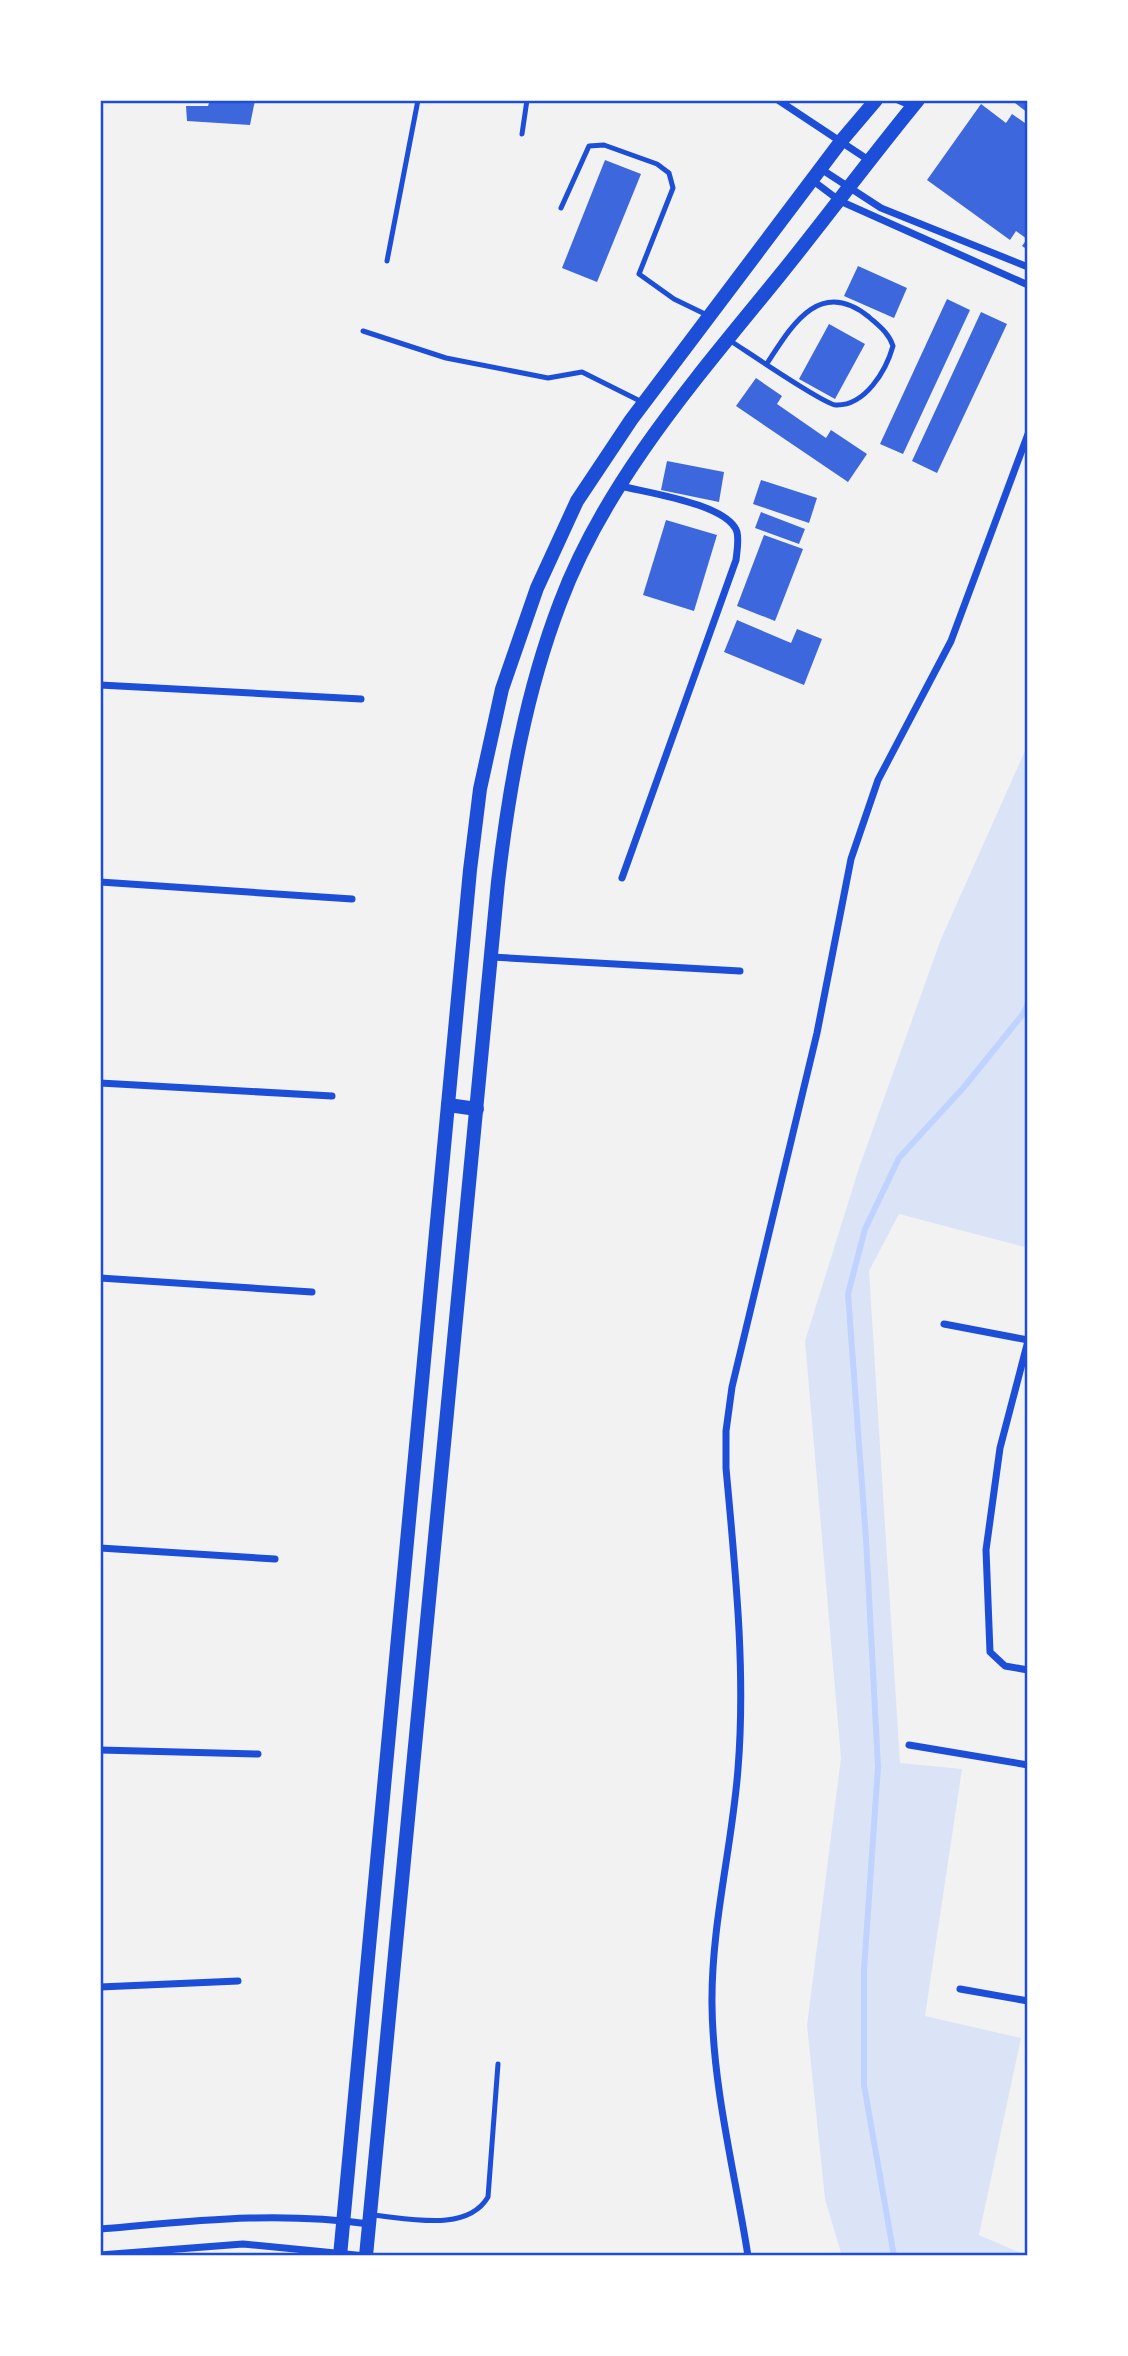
<svg xmlns="http://www.w3.org/2000/svg" width="1128" height="2356" viewBox="0 0 1128 2356" font-family="Lora,serif">
	<style>
		.green { fill: #dbe4f7 }
		.lines { fill: none; stroke-linecap: round; stroke-linejoin: round }
		.stream { stroke: #bfd3fe; stroke-width: 6 }
		.building { fill: #3d67dc }
		.service { stroke: #1d4ed8; stroke-width: 5 }
		.minor { stroke: #1d4ed8; stroke-width: 7 }
		.secondary { stroke: #1d4ed8; stroke-width: 14 }
		.neatline { fill: none; stroke: #1d4ed8; stroke-width: 2.5 }
	</style>
	<rect width="100%" height="100%" fill="#f2f2f2"/>
	<path class="green" d="M1028,744V1248L899,1214L869,1271L900,1763L962,1769L925,2016L1021,2038L979,2235L1028,2256H842L825,2199L807,2025L841,1758L805,1341L859,1168L941,939Z"/>
	<g class="lines">
		<path class="stream" d="M894,2256L864,2085V1970L878,1767L866,1539L848,1294L865,1229L899,1158L964,1087L1023,1014L1028,1003"/>
	</g>
	<g class="building">
		<path d="M210,100H255L250,125L187,121L186,106H208Z"/>
		<path d="M1011,100H1028V113Z"/>
		<path d="M981,104L1006,123L1012,114L1028,125V250L1022,246L1027,239L1016,231L1010,240L927,180Z"/>
		<path d="M605,160L641,174L597,282L562,268Z"/>
		<path d="M858,266L907,288L894,318L844,296Z"/>
		<path d="M947,299L970,310L903,454L880,444Z"/>
		<path d="M981,312L1007,324L937,473L912,461Z"/>
		<path d="M829,324L865,344L835,399L799,379Z"/>
		<path d="M756,378L782,396L777,404L826,438L831,430L867,454L848,482L736,406Z"/>
		<path d="M667,461L724,472L719,502L661,490Z"/>
		<path d="M761,480L817,498L809,523L753,504Z"/>
		<path d="M761,512L805,529L799,544L755,528Z"/>
		<path d="M666,520L717,535L694,611L643,595Z"/>
		<path d="M764,535L803,549L775,621L737,606Z"/>
		<path d="M737,620L791,643L797,629L822,639L804,685L724,652Z"/>
	</g>
	<g class="lines">
		<g class="service">
			<path d="M522,134L527,100"/>
			<path d="M561,208L589,146L604,145L657,164L669,173L673,188L639,274L674,299L707,315"/>
			<path d="M387,261L418,100"/>
			<path d="M363,331L446,358L548,378L582,372L644,403"/>
			<path d="M729,340C745,350 825,405 836,405C865,406 886,371 893,346C889,333 879,326 869,317C820,277 792,325 768,362"/>
			<path d="M372,2215C408,2218 467,2233 488,2197L498,2064"/>
		</g>
		<g class="minor">
			<path d="M778,100L870,161"/>
			<path d="M898,100L912,106"/>
			<path d="M821,169L881,208L1028,267"/>
			<path d="M812,180L840,201L1028,285"/>
			<path d="M621,486C648,493 728,504 737,532C739,541 737,551 736,560L622,878"/>
			<path d="M100,685L361,699"/>
			<path d="M100,882L352,899"/>
			<path d="M492,957L740,971"/>
			<path d="M100,1083L332,1096"/>
			<path d="M100,1278L312,1292"/>
			<path d="M944,1324L1028,1340"/>
			<path d="M1028,1341L1000,1448L986,1550L990,1652L1005,1666L1028,1670"/>
			<path d="M100,1548L275,1559"/>
			<path d="M909,1745L1028,1765"/>
			<path d="M100,1750L258,1754"/>
			<path d="M100,1987L238,1981"/>
			<path d="M960,1989L1028,2001"/>
			<path d="M100,2229C194,2221 275,2211 369,2224"/>
			<path d="M100,2255L243,2244L366,2256"/>
			<path d="M748,2256C735,2173 713,2089 712,2005C711,1925 732,1848 738,1769C746,1669 735,1568 726,1468V1431L732,1387L817,1033L851,859L878,780L951,641L1028,434"/>
		</g>
		<g class="secondary">
			<path d="M448,1105L477,1109"/>
			<path d="M340,2256L470,870L480,789L502,689L537,588L577,501L631,420L842,140L876,100"/>
			<path d="M366,2256L498,882C509,787 526,692 560,603C606,480 699,375 780,275C827,217 871,157 918,100"/>
		</g>
	</g>
	<rect width="1128" height="2356" fill="none" stroke="#ffffff" stroke-width="203"/>
	<rect x="102" y="102" width="924" height="2152" class="neatline"/>
</svg>
